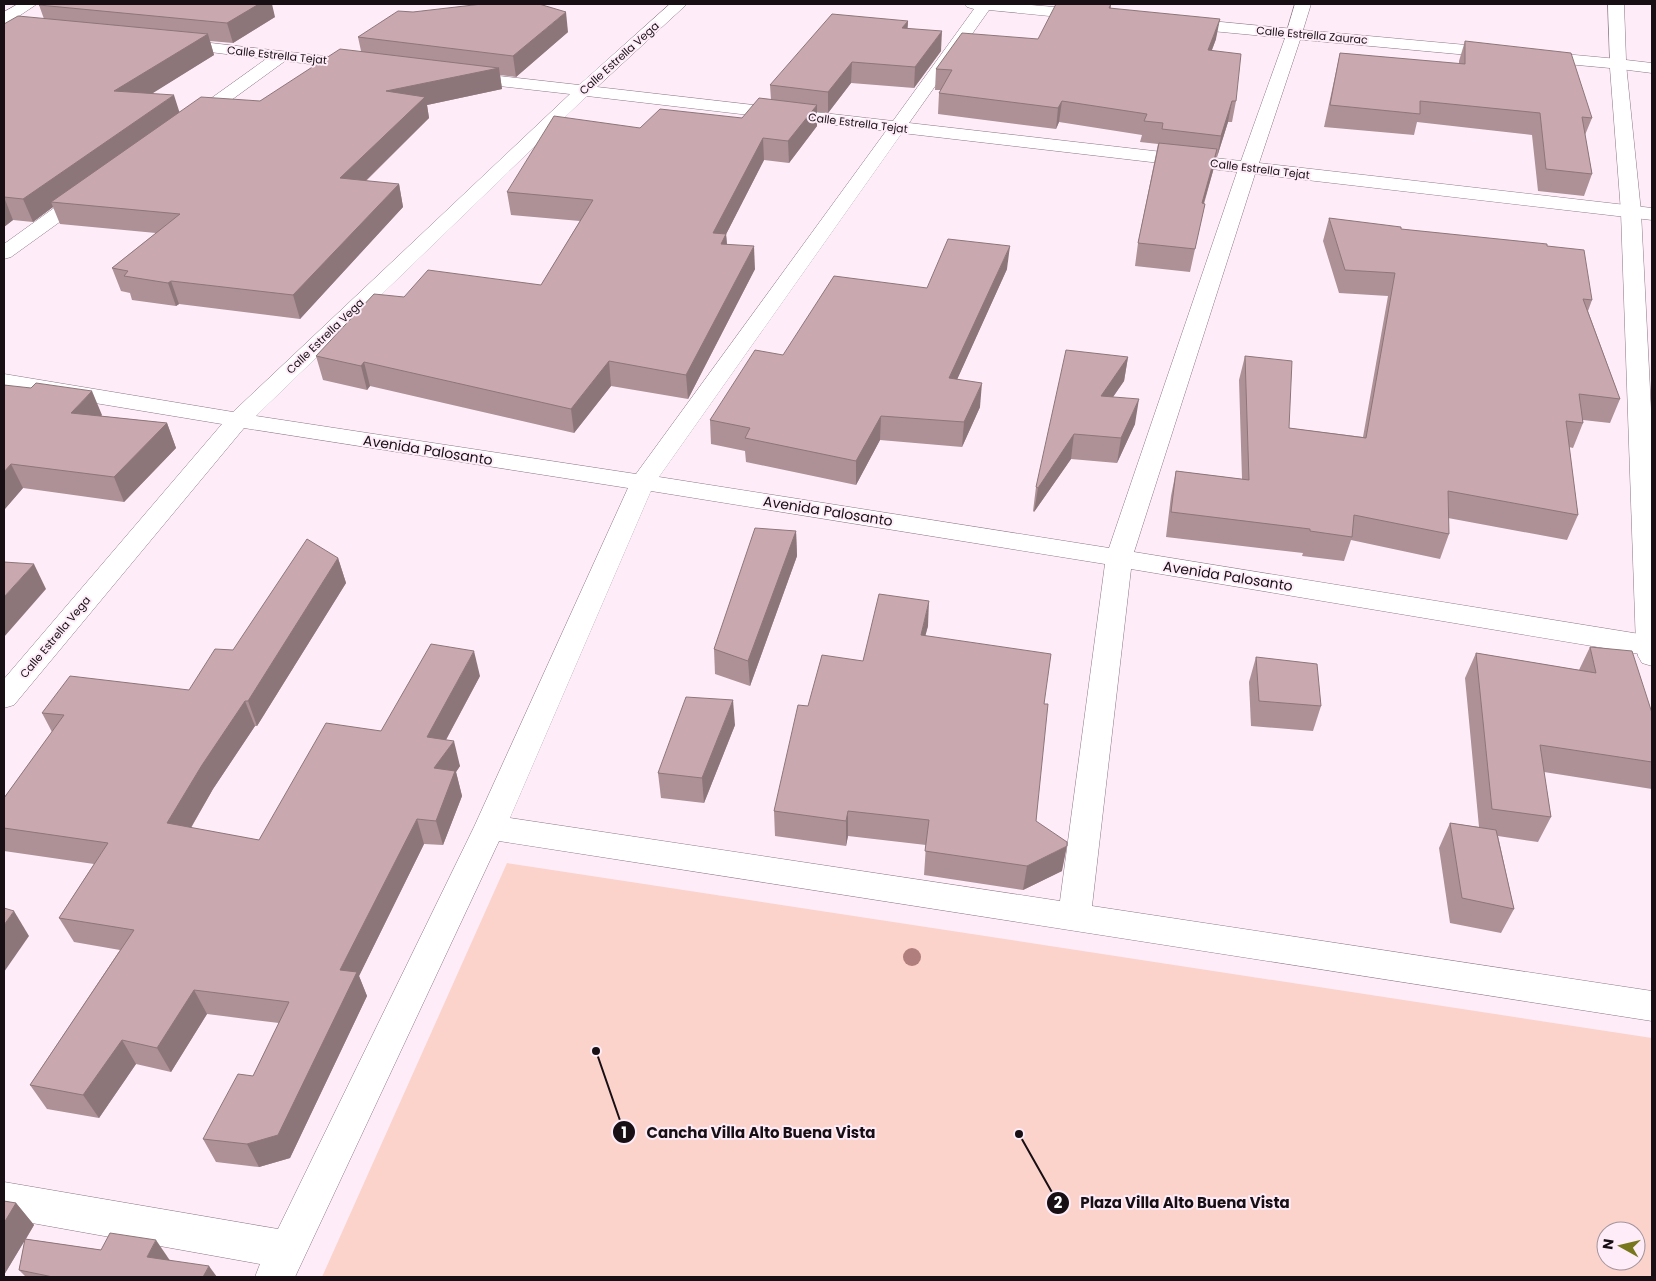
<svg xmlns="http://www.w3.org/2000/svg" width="1656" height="1281" viewBox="0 0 1656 1281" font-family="Poppins,sans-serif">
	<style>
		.green { fill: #fbd3cb; fill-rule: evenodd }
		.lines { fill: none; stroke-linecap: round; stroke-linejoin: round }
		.minor-casing { stroke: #8e7685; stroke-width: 1 }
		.tertiary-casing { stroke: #8e7685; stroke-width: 1 }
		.minor { fill: #fff; fill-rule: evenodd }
		.tertiary { fill: #fff; fill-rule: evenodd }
		.tree { fill: #b07e7d }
		.wall { fill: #ad9196 }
		.shaded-wall { fill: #8d767a }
		.building { fill: #c9a9af; stroke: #8d767a }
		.labels { text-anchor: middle; stroke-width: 4; stroke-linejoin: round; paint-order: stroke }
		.far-street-label { font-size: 11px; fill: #180f15; stroke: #feedf8 }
		.street-label { font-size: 14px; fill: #180f15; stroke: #feedf8 }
		.leader { fill: none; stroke: #180f15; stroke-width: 2 }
		.callout-dot { fill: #180f15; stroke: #feedf8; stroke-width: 2 }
		.mark-label { font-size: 15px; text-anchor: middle; font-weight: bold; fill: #fff }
		.callout-label { font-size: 15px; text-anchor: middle; font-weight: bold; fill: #180f15; stroke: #feedf8; stroke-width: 4; stroke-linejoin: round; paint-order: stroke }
	</style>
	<rect width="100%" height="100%" fill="#feedf8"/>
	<path class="green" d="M507,863L1652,1038V1277H322ZM1606,1231H1636V1261H1606Z"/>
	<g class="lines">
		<defs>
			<g id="minor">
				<path d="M670,4H687L597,87L893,121L974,9L967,7L964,4H1019L1090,10L1096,12L1098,15L1096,18L1090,20L989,10L909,123L1241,161L1285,38L1180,28L1174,26L1172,23L1174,20L1180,18L1294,29L1300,31L1302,34L1259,163L1652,208V220L1255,174L1134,552L1652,636V656L1131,569L1092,906L1652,991V1021L499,841L295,1277H255L260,1264L4,1218V1182L278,1229L474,827L628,488L244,428L14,705L4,708V679L222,424L4,388V374L233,412L570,94L464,82L458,81L456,77L458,73L464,72L579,85ZM587,96L886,131L636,474L256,416ZM902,133L1237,172L1109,548L659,477ZM651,491L1105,564L1060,901L510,818Z"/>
				<path d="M1608,4H1624L1626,60L1652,63V73L1612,68L1610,64Z"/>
				<path d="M176,39L359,60L365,61L367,65L365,69L359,70L285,61L197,125L191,126L185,125L182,121L185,117L266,59L170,47L168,44L170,41Z"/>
				<path d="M86,188L93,190L96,194L93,198L11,257L4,259V244L79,190Z"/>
			</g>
			<g id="tertiary">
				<path d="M18,4H37L10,22L4,24V12Z"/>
				<path d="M1295,4H1311L1303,30L1618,59L1624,60L1626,64L1641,212L1652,429V666L1642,663L1638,656L1636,646L1621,212L1610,68L1294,39L1288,37L1286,34Z"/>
			</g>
		</defs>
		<use href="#minor" class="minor-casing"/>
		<use href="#tertiary" class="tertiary-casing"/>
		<use href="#minor" class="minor"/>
		<use href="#tertiary" class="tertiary"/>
	</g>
	<circle class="tree" cx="912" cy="957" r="9"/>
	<g class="wall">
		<path d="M1111,4V8L1216,39L1212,50L1236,101L1232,122H1228L1217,157H1216L1213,171L1204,204H1205L1200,226L1190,272L1135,266L1138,243L1158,144L1140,142L1142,135L1059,122L1056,129L938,114L939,93L941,90H935L936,69L1038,39Z"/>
		<path d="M39,5L275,17L233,43L210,41L214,55L152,93L180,112L260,101L361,51L358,37L568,32L516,77L500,75L502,89L427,105L429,118L366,181L399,184L403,207L300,319L179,304L176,306L132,300L130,293L121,291L112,268L156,233L60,224L53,207L33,222L13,220L4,227V24L44,19Z"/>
		<path d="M908,21L907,28L941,51L914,88L851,83L828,113L817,112V126L789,163L764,160L726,234L727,244L755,269L688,399L611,386L574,433L370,386L367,390L323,380L316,356L404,297L541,285L580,221L511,215L507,192L640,128L742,118L771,100L770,85Z"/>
		<path d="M1465,41L1592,118L1585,135L1592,174L1584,196L1538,191L1532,135L1417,122L1414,135L1324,127L1340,53L1459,64V61Z"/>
		<path d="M1329,218L1401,229L1547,246L1592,300L1588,311L1620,399L1610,423L1583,420V423L1573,448L1569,447L1578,515L1567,540L1448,518L1449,534L1440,559L1351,540L1344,561L1302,556L1303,553L1166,537L1171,496L1176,471L1242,479L1239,380L1245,356L1289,428L1363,437L1388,296L1339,293L1323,241Z"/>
		<path d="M1007,269L957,379L980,407L962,447L880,440L856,485L746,462L745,451L711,444L710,420L783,355L927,288Z"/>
		<path d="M1128,357L1124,381L1113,397L1135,424L1117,463L1071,459L1034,512L1033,511L1036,487Z"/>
		<path d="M4,385L102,415L101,416L167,423L176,448L124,502L23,488L4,510Z"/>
		<path d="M796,531L797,556L750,686L715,674L714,649Z"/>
		<path d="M338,558L346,583L257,726H255L213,789L191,828L259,840L381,731L480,676L446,740L460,766L456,772L462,796L443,845L424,844L359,976L367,996L290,1158L259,1167L216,1162L203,1139L253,1076L279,1023L207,1014L171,1072L136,1064L99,1118L47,1109L30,1085L120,950L74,942L59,918L94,864L4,851V798L52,732L42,713L189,690Z"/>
		<path d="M928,626L925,635L1044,704L1036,821L1062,871L1023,890L924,875L926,845L848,836L846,846L775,836L774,811L808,706L863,661Z"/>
		<path d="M1590,647L1652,713V789L1544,772L1551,817L1538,842L1498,836L1514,909L1501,933L1450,923L1439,848L1450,823L1479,827L1465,678L1476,653L1579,670Z"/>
		<path d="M1256,657L1321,706L1313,731L1251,726L1249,682Z"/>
		<path d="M735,725L704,803L661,798L658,773Z"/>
		<path d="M4,1201L16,1203L34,1225L26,1239L170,1260L217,1277H26L19,1270L25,1240L4,1275Z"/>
	</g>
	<g class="shaded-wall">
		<path d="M240,4H272L275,17L233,43L227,23Z"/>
		<path d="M566,12L568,32L516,77L513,56Z"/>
		<path d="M1220,19L1216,39L1204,70L1208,50Z"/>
		<path d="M908,21L907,41L902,28Z"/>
		<path d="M942,31L941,51L914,88L915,67Z"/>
		<path d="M208,34L214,55L121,113L114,91Z"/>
		<path d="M852,62L851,83L828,113V92Z"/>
		<path d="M499,68L502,89L427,105L429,118L346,200L340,178L386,91Z"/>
		<path d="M174,95L181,117L51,202L53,207L33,222L23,199Z"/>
		<path d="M1062,101L1059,122L1056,129L1058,108Z"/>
		<path d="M1232,101L1228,122L1217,157L1221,136Z"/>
		<path d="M817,105V126L789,163L788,141Z"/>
		<path d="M763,138L764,160L715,256L713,233Z"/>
		<path d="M1217,149L1213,171L1197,226L1202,203Z"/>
		<path d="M399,184L403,207L300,319L293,295Z"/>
		<path d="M4,197L13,220L4,227Z"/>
		<path d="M726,234L728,257L721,244Z"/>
		<path d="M754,246L755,269L688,399L686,375Z"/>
		<path d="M1010,246L1007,269L947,402L949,378Z"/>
		<path d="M171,281L179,304L176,306L168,283Z"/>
		<path d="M1128,357L1124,381L1097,420L1101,396Z"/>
		<path d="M609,361L611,386L574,433L571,409Z"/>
		<path d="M364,362L370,386L367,390L361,366Z"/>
		<path d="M982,383L980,407L962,447L964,422Z"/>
		<path d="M92,391L102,415L81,437L71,413Z"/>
		<path d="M1139,399L1135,424L1117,463L1121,438Z"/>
		<path d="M881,416L880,440L856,485V461Z"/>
		<path d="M167,423L176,448L124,502L114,477Z"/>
		<path d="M1074,434L1071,459L1034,512L1038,488Z"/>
		<path d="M11,464L23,488L4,510V472Z"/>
		<path d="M796,531L797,556L750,686L748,661Z"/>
		<path d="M338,558L346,583L257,726L248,701Z"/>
		<path d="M34,564L46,589L4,637V597Z"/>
		<path d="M929,601L928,626L919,660L921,635Z"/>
		<path d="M474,651L480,676L434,762L427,737Z"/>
		<path d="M733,700L735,725L704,803L702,778Z"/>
		<path d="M245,701L255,726L213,789L179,848L167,823L202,765Z"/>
		<path d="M454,741L460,766L456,772L462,796L443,845L436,821L434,768Z"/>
		<path d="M848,811V836L846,846V821Z"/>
		<path d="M417,819L424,844L359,976L367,996L290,1158L259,1167L247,1144L340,970Z"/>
		<path d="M1067,846L1062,871L1023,890L1027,866Z"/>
		<path d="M14,911L29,936L4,972V925Z"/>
		<path d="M194,990L207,1014L171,1072L157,1048Z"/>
		<path d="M122,1040L136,1064L99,1118L83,1095Z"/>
		<path d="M16,1203L34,1225L4,1275V1223Z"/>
		<path d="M156,1240L171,1262L147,1257Z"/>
		<path d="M209,1266L217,1277H203Z"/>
	</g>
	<g class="building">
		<path d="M42,4H259L227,23L39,5Z"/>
		<path d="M482,4H539L566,12L513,56L358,37L398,11L413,12Z"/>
		<path d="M1056,4H1111L1109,8L1220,19L1208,50L1241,54L1236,101H1232L1221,136L1162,129L1163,123L1144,121L1147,114L1062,101L1058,108L939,93L952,70L936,69L962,33L1038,39Z"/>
		<path d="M832,14L908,21L902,28L942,31L915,67L852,62L828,92L770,85Z"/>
		<path d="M18,16L208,34L114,91L174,95L23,199L4,197V24Z"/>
		<path d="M1465,41L1571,53L1592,118L1582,117L1592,174L1546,169L1540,113L1420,101V114L1330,105L1340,53L1465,64Z"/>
		<path d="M340,49L499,68L386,91L425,97L340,178L399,184L293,295L171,281L168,283L124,276L128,271L112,268L180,214L51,202L201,97L260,101Z"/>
		<path d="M759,98L817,105L788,141L763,138L713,233L726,234L721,244L754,246L686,375L609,361L571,409L364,362L361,366L316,356L374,294L404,297L428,270L541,285L593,200L507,192L554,116L640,128L660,109L742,118Z"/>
		<path d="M1159,143L1217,149L1202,203L1205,204L1195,249L1138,243Z"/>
		<path d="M1329,218L1401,227V229L1547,244V246L1584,250L1592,300L1583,299L1620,399L1579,394L1583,423L1566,421L1578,515L1448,491L1449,534L1354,515L1352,537L1310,531V529L1171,512L1176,471L1249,480L1245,356L1292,361L1289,428L1366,438L1395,273L1345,270Z"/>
		<path d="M948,239L1010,246L949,378L982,383L964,422L881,416L856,461L745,438L750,428L710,420L755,350L783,355L834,276L927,288Z"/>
		<path d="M1066,350L1128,357L1101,396L1139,399L1121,438L1074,434L1038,488L1036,487Z"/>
		<path d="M36,383L92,391L71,413L167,423L114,477L11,464L4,472V385L31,388Z"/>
		<path d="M755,528L796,531L748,661L714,649Z"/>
		<path d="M307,539L338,558L248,701H245L202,765L167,823L259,840L326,723L381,731L431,644L474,651L427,737L454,741L434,768L455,771L436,821L417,819L340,970L357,972L278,1135L247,1144L203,1139L238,1074L253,1076L289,1002L194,990L157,1048L122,1040L83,1095L30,1085L134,930L59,918L108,843L4,828V798L64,715L42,713L70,676L189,690L215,649L233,650Z"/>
		<path d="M4,562L34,564L4,597Z"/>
		<path d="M879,594L929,601L921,635L1051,654L1044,704H1048L1036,821L1067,842V846L1027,866L925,851L929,820L848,811L846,821L774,811L798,705L808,706L822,655L863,661Z"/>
		<path d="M1590,647L1632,651L1652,713V762L1540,745L1551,817L1492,809L1476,653L1596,673Z"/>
		<path d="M1256,657L1317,664L1321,706L1259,701Z"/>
		<path d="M686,697L733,700L702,778L658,773Z"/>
		<path d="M1450,823L1496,830L1514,909L1462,898Z"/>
		<path d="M4,908L14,911L4,925Z"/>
		<path d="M4,1201L16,1203L4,1223Z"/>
		<path d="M110,1233L156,1240L147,1257L209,1266L203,1277H53L19,1270L25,1239L101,1250Z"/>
	</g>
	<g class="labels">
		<g class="far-street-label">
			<text transform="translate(1312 35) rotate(5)" y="4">Calle Estrella Zaurac</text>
			<text transform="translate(277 55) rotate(6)" y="4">Calle Estrella Tejat</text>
			<text transform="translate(619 58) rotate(-42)" y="4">Calle Estrella Vega</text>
			<text transform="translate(858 123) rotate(7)" y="4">Calle Estrella Tejat</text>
			<text transform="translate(1260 169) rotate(7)" y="4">Calle Estrella Tejat</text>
			<text transform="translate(325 336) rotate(-44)" y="4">Calle Estrella Vega</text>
			<text transform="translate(55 637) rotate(-50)" y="4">Calle Estrella Vega</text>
		</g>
		<g class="street-label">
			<text transform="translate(428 450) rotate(9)" y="5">Avenida Palosanto</text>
			<text transform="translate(828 511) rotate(9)" y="5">Avenida Palosanto</text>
			<text transform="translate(1228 576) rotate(9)" y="5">Avenida Palosanto</text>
		</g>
	</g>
	<path class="leader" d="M596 1051L624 1132M1019 1134L1058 1203"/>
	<g class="callout-dot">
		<circle cx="596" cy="1051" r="5"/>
		<circle cx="1019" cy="1134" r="5"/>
		<circle cx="624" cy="1132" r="12"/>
		<circle cx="1058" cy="1203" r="12"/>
	</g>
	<g class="mark-label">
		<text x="624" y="1138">1</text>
		<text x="1058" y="1208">2</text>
	</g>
	<g class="callout-label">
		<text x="761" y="1138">Cancha Villa Alto Buena Vista</text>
		<text x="1185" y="1208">Plaza Villa Alto Buena Vista</text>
	</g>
	<rect width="1656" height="1281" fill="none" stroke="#180f15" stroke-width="10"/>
	<g transform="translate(1621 1246) rotate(278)"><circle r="24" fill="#feedf8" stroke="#a2949d"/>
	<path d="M0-4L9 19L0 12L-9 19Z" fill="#79771d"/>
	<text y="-8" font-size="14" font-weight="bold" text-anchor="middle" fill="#180f15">N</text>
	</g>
</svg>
